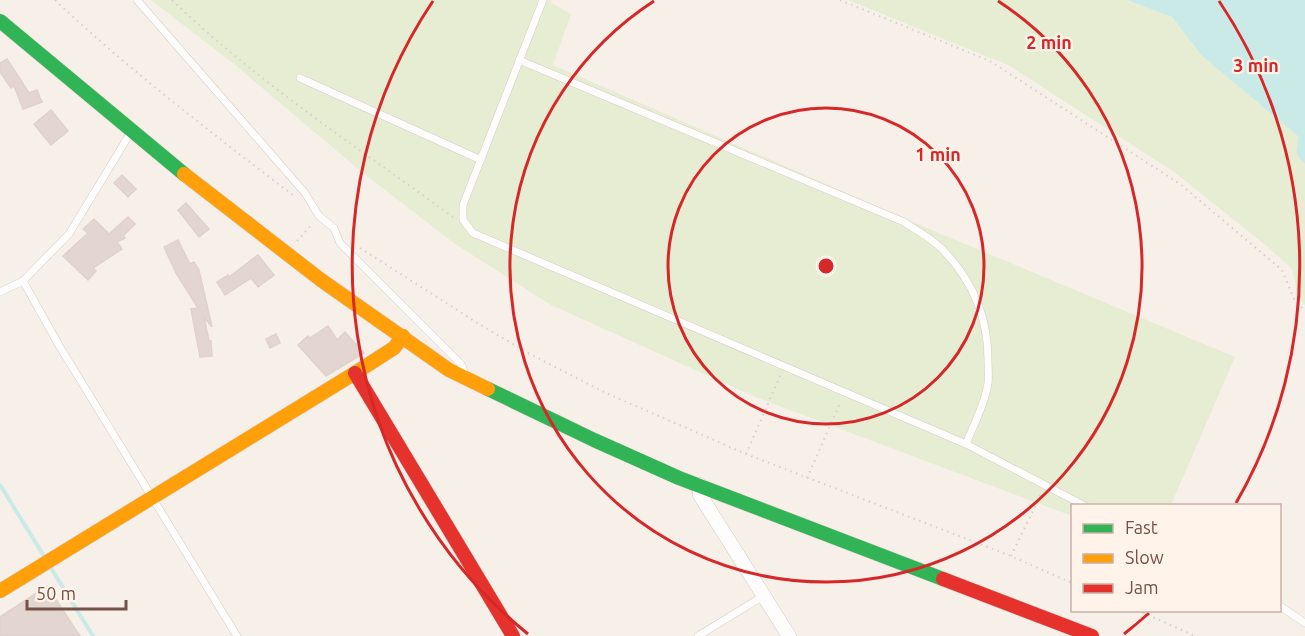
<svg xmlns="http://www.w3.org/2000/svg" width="1305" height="636" viewBox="0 0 1305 636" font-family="Ubuntu,sans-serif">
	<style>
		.green { fill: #e6edd3 }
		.water { fill: #caeae7 }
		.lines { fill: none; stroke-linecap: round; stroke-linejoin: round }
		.stream { stroke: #caeae7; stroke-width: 4 }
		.building { fill: #e3d6d1; stroke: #e0d2cb; stroke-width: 1.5 }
		.lane-casing { stroke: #d6cbc6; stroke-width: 8 }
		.street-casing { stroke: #d6cbc6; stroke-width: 15 }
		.fast-casing { stroke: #d8ccc7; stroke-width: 15 }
		.slow-casing { stroke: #d8ccc7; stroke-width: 15 }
		.jam-casing { stroke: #d8ccc7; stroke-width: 15 }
		.path { stroke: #dacfcc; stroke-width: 2; stroke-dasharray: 1.5 4.5; stroke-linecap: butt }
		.lane { stroke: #fefdfc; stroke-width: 7 }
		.street { stroke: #fefdfc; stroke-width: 14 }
		.fast { stroke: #30b455; stroke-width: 14 }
		.slow { stroke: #ff9f0a; stroke-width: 14 }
		.jam { stroke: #e5322d; stroke-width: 14 }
		.ring { fill: none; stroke: #d62828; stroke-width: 3 }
		.centre { fill: #d62828; stroke: #fff3ea; stroke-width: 3 }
		.ring-label { font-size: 18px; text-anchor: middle; font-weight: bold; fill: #d62828; stroke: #fff3ea; stroke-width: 4.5; stroke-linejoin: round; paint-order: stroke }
	</style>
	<rect width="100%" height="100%" fill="#f7f0e9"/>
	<g class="green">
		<path d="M151,0H552L551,3L571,14L553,65L927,228L1235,357L1171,505L1072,506V516L753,396L551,305L455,244L358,169L234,64Z"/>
		<path d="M848,0H1127L1172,17L1202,56L1300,137L1296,154L1305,164V305L1298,296L1292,269L1269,248L1174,172L1010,66Z"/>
	</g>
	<path class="water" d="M1127,0H1305V164L1296,154L1299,137L1202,56L1172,17Z"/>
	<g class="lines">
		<g class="stream">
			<path d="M0,485L44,556"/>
			<path d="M51,568L93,636"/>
		</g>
	</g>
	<g class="building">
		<path d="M7,59L29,93L37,90L42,102L23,109L14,86L11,88L0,72V63Z"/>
		<path d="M51,110L68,131L51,145L34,124Z"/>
		<path d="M122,175L136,189L128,197L114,183Z"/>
		<path d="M186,203L209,229L199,237L178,210Z"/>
		<path d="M128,217L135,224L124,235L125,238L117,242L122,249L93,268L96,271L88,280L63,256L88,233L83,229L94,219L109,234Z"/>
		<path d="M178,240L190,264L194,262L199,270L212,327L204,317L209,341H211L212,356L200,357L191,309L198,308L176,273L164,247Z"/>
		<path d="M258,255L274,275L258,287L251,278L225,295L217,282L228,275L229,277Z"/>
		<path d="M328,326L337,340L345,332L364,353L326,376L298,345L308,336L310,338Z"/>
		<path d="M276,334L280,343L270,348L266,339Z"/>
		<path d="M47,586L80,636H0V617Z"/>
	</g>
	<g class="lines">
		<defs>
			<g id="lane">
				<path d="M137,0L305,193L319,216L334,228L340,243L461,364L464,371"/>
				<path d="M543,0L463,205V220L473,233L966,444L1085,506"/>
				<path d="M519,60L904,222C916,230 931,238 941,248C972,279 988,317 988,360C988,367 989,376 988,383C985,404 974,424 966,444"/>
				<path d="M300,78L481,160"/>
				<path d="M23,281L60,347L237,636"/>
				<path d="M0,292L23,281L69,234L131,132"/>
				<path d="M1280,606L1305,623"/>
				<path d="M698,636L765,595"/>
			</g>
			<path id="street" d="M700,485V495L789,636"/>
			<g id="fast">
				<path d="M0,21L184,174"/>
				<path d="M488,389L594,440L679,478L943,579"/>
			</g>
			<g id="slow">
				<path d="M184,174L321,280L449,370L488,389"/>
				<path d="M0,591L355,373L394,348L403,336"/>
			</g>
			<g id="jam">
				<path d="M355,373L513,636"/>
				<path d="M943,579L1092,636"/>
			</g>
		</defs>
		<use href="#lane" class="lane-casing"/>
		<use href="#street" class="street-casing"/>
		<use href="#fast" class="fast-casing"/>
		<use href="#slow" class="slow-casing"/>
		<use href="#jam" class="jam-casing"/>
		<g class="path">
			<path d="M55,0C130,71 212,133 294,196"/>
			<path d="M172,0C257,82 357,147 453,217"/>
			<path d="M840,0L990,61L1180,184L1282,270L1294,299L1305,311"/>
			<path d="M297,241L313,223"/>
			<path d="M360,248L479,324L530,354L606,393L746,454L1011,556L1072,583"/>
			<path d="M746,454L781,374"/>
			<path d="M807,478L841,401"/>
			<path d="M1011,556L1041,494"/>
			<path d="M1137,610L1195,636"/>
		</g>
		<use href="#lane" class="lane"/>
		<use href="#street" class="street"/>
		<use href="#fast" class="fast"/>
		<use href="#slow" class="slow"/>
		<use href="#jam" class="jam"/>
	</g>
	<g class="ring">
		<circle cx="826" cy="266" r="158"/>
		<path d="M998 1A316 316 0 1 1 654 1"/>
		<path d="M1149 613A474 474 0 0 1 1124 634M528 634A474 474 0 0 1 433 1M1219 1A474 474 0 0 1 1236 503"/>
	</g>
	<circle cx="826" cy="266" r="9" class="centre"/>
	<g class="ring-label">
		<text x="1049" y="49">2 min</text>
		<text x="1256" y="72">3 min</text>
		<text x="938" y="161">1 min</text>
	</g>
	<rect x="1071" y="504" width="210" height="108" fill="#fff3ea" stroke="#c8b2a9" stroke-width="1.5"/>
	<rect x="1083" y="524" width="30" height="9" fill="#30b455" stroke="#c8b2a9" stroke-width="1.5"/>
	<text x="1125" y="534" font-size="18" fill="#765148">Fast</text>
	<rect x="1083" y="554" width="30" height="9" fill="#ff9f0a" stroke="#c8b2a9" stroke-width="1.5"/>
	<text x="1125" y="564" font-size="18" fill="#765148">Slow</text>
	<rect x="1083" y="584" width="30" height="9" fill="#e5322d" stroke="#c8b2a9" stroke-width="1.5"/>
	<text x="1125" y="594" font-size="18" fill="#765148">Jam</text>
	<path d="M27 600v9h99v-9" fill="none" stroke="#765148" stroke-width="3"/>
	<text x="36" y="600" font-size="18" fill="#765148" stroke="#fff3ea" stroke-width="4.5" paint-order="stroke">50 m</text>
</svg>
